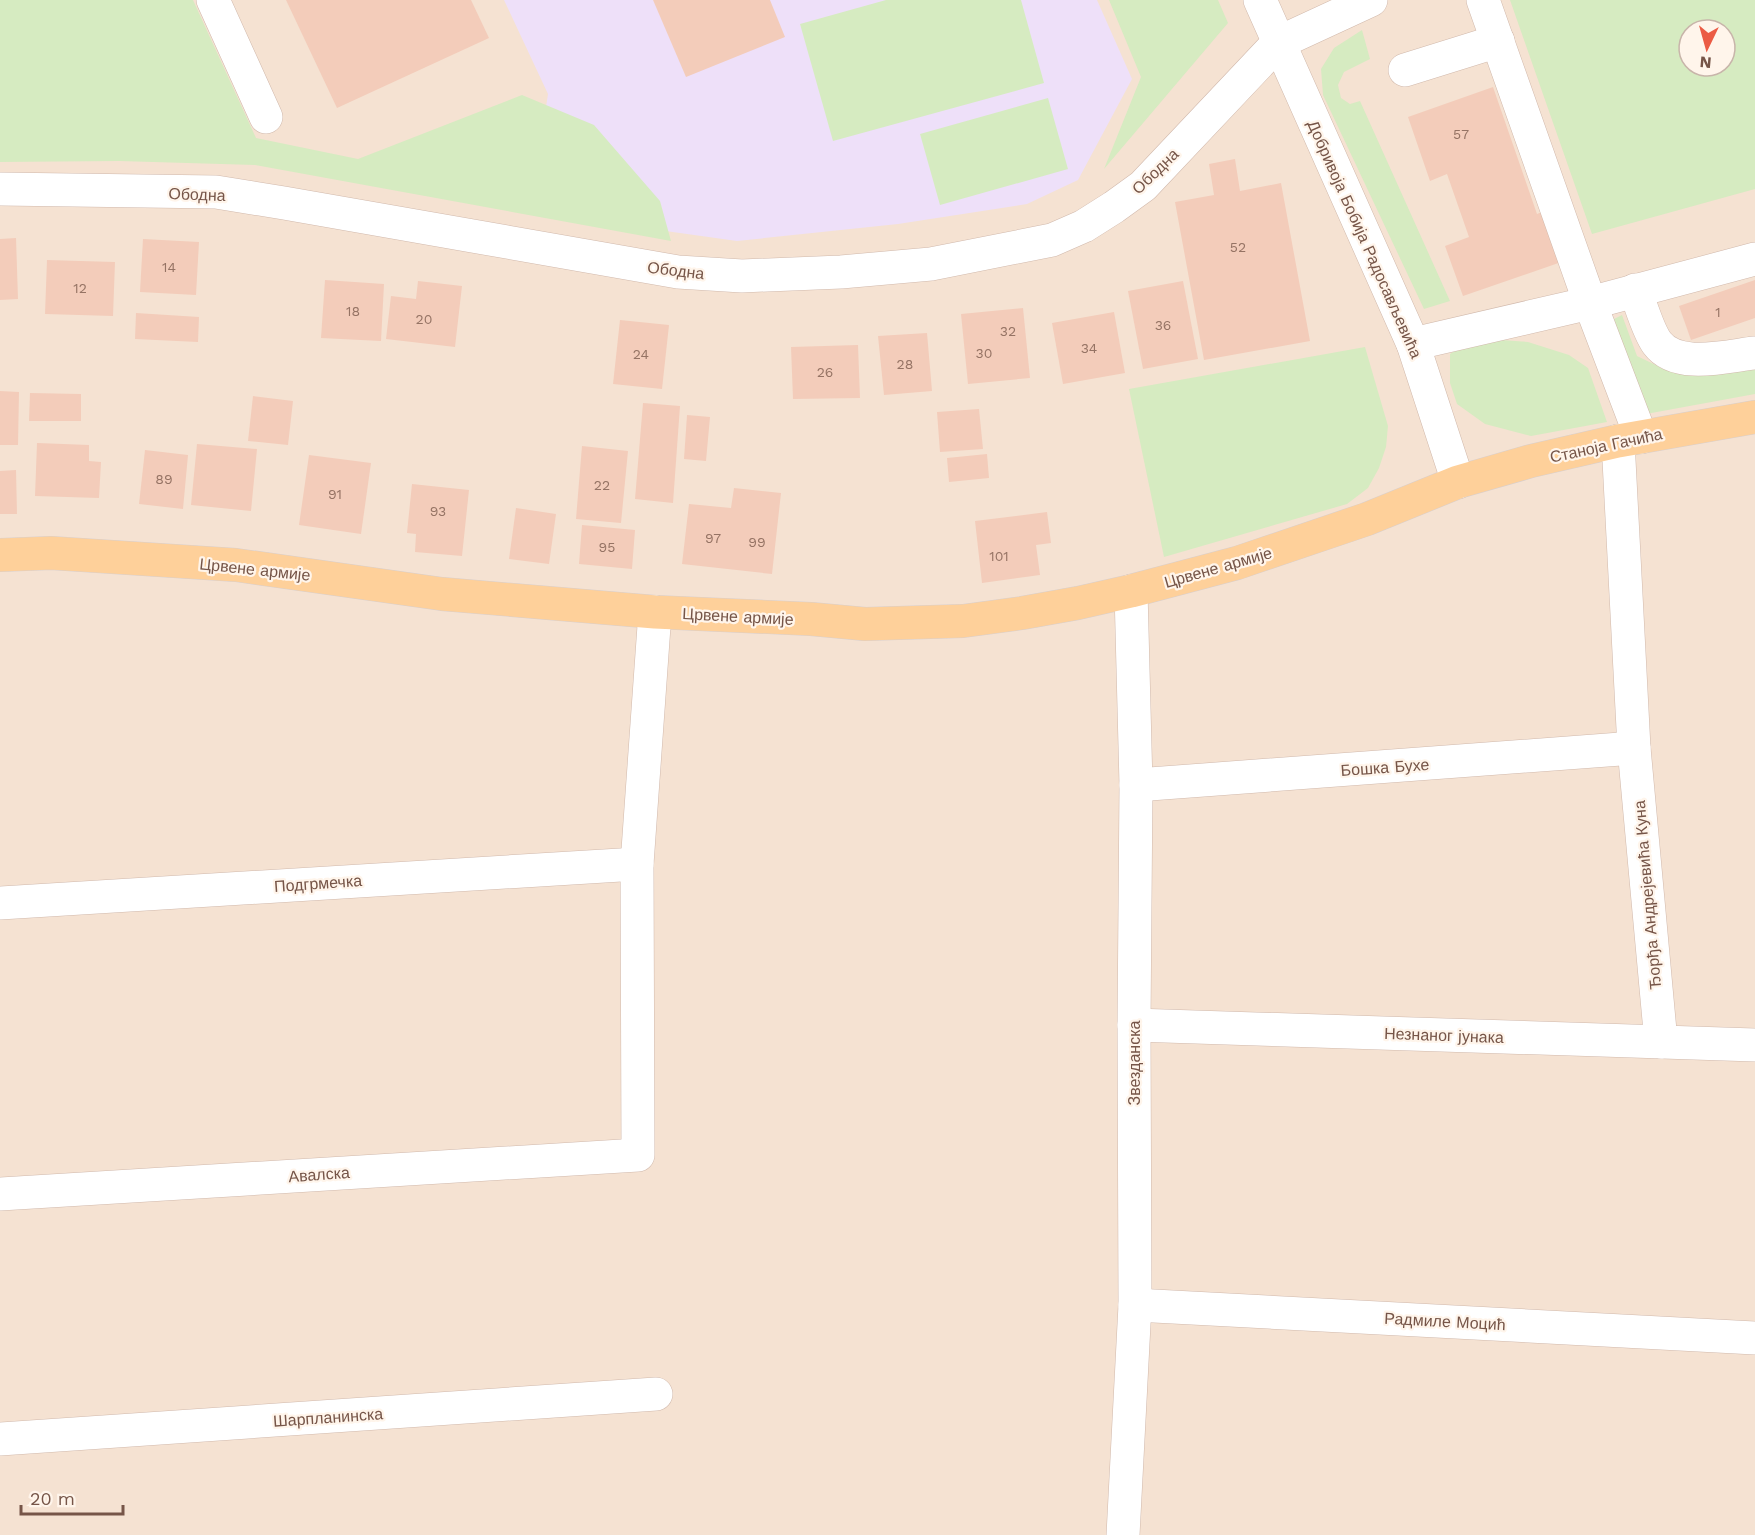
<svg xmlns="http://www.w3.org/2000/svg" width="1755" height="1535" viewBox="0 0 1755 1535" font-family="'Work Sans',sans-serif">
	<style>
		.residential { fill: #f5e2d2; fill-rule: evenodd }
		.education { fill: #eee0f9 }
		.green { fill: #d6ebc1; fill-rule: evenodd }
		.building { fill: #f3ccba }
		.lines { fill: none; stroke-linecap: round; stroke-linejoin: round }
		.minor-casing { stroke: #d1b9ac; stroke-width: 34 }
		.major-casing { stroke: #d9cfcc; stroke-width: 34 }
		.minor { stroke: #fff; stroke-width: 33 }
		.major { stroke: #fed09a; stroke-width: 33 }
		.labels { text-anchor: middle; stroke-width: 4.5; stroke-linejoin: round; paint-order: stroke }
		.number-label { font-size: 14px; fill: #957364 }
		.street-label { font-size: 16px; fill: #765548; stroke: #fff5eb }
	</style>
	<rect width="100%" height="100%" fill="#fdf1e4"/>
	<path class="residential" d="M0,0H1755V1535H0ZM1689,30H1725V66H1689Z"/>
	<path class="education" d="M504,0H1097L1132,79L1078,180L1027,204L898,224L737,241L530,212L548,94Z"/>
	<g class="green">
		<path d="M0,0H193L256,138L358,159L522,95L594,125L660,201L671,241L255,165L119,161L0,162Z"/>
		<path d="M886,0H1021L1044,83L833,141L800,24Z"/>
		<path d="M1109,0H1218L1228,23L1104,169L1141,77Z"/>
		<path d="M1510,0H1755V189L1592,234ZM1689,30H1725V66H1689Z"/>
		<path d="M1362,30L1370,59L1344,72L1338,85L1341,98L1350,104L1360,101L1450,301L1424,309L1323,95L1321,69L1334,48Z"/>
		<path d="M1048,98L1068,169L940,205L920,134Z"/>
		<path d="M1622,315L1637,356L1664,369L1755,368V394L1646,414L1608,322Z"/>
		<path d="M1487,339L1528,342L1569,355L1588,368L1607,422L1531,436L1485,424L1457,404L1450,383V354L1463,345Z"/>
		<path d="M1365,347L1388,426L1386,447L1379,468L1368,488L1347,504L1164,557L1129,389Z"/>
	</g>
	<g class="building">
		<path d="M286,0H471L489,38L337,108Z"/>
		<path d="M653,0H770L785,37L686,77Z"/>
		<path d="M1493,87L1537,214L1552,208L1570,259L1463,296L1445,246L1469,237L1447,174L1430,181L1408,117Z"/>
		<path d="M1235,159L1240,191L1281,183L1310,341L1204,360L1175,202L1214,195L1209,164Z"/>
		<path d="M16,238L18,299L0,300V239Z"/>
		<path d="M143,239L199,242L196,295L140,292Z"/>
		<path d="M47,260L115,262L113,316L45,314Z"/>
		<path d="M325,280L384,284L381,341L321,338Z"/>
		<path d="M1755,280V318L1691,340L1679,306Z"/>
		<path d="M418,281L462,286L455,347L386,339L391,296L416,299Z"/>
		<path d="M1183,281L1198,359L1143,369L1128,291Z"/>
		<path d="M1023,308L1030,378L968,384L961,314Z"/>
		<path d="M1114,312L1125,373L1063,384L1052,323Z"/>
		<path d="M136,313L199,317L198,342L135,339Z"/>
		<path d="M620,320L669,325L662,389L613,384Z"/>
		<path d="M927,333L932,391L884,395L878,336Z"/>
		<path d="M858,345L860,398L793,399L791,347Z"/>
		<path d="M0,391L19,392L18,445H0Z"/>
		<path d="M30,393L81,394V421H29Z"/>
		<path d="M253,396L293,401L288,445L248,441Z"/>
		<path d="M643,403L680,406L673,503L635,499Z"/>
		<path d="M979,409L983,449L940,452L937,412Z"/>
		<path d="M687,415L710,417L706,461L684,459Z"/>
		<path d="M37,443L89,445V461L101,462L99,498L35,496Z"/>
		<path d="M197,444L257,449L251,511L191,505Z"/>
		<path d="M582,446L628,451L621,523L576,519Z"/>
		<path d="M145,450L188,455L183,509L139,504Z"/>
		<path d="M987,454L989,478L949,482L947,458Z"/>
		<path d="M309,455L371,463L361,534L299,525Z"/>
		<path d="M16,470L17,514H0V471Z"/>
		<path d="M412,484L469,490L462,556L415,552L416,534L407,533Z"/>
		<path d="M734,488L781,493L772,574L682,564L689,504L731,508Z"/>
		<path d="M516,508L556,514L549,564L509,559Z"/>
		<path d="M1047,512L1051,543L1036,545L1040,575L982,583L975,521Z"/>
		<path d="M582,525L635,530L632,569L579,564Z"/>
	</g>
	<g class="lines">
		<defs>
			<g id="minor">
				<path d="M213,0L266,117"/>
				<path d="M1260,0L1413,344L1458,482"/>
				<path d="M1483,0L1590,303L1641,437"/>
				<path d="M1405,70L1498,41"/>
				<path d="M0,189L216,192L284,203L678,272L742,276L841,272L931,264L1052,240L1084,226L1114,207L1143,186L1278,43L1371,0"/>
				<path d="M1635,290C1641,305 1648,331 1657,343C1677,370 1727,356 1755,353"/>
				<path d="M1413,344L1590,303L1755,259"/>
				<path d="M1618,441L1634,748L1661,1042"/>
				<path d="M1136,785L1634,748"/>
				<path d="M0,903L637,864"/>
				<path d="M1134,1025L1755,1045"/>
				<path d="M0,1194L638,1155L637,864L655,612"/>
				<path d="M1135,1305L1755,1338"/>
				<path d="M0,1439L656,1394"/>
				<path d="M1123,1535L1135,1305L1134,1025L1136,785L1131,591"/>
			</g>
			<path id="major" d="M0,555L51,553L236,565L442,594L655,612L811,619L865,624L963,621L1022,613L1078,603L1131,591L1237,563L1367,519L1458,482L1531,461L1618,441L1755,417"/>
		</defs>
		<use href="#minor" class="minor-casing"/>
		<use href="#major" class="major-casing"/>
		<use href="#minor" class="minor"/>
		<use href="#major" class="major"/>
	</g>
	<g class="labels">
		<g class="number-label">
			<text x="1461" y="139">57</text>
			<text x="1238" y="252">52</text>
			<text x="169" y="272">14</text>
			<text x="80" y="293">12</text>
			<text x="353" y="316">18</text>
			<text x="1718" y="317">1</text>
			<text x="424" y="324">20</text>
			<text x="1163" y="330">36</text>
			<text x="1008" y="336">32</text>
			<text x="1089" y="353">34</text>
			<text x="984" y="358">30</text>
			<text x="641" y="359">24</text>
			<text x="905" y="369">28</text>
			<text x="825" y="377">26</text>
			<text x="164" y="484">89</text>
			<text x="602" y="490">22</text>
			<text x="335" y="499">91</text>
			<text x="438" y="516">93</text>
			<text x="713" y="543">97</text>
			<text x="757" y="547">99</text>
			<text x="607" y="552">95</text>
			<text x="999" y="561">101</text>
		</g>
		<g class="street-label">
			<text transform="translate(1155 171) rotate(-44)" y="6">Ободна</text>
			<text transform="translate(197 194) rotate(2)" y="6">Ободна</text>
			<text transform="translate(1365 239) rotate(66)" y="6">Добривоја Бобија Радосављевића</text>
			<text transform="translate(676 270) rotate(7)" y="6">Ободна</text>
			<text transform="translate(1606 445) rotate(-12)" y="6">Станоја Гачића</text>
			<text transform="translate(1218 567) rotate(-16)" y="6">Црвене армије</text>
			<text transform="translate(255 569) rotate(6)" y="6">Црвене армије</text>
			<text transform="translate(738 616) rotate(3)" y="6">Црвене армије</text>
			<text transform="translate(1385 767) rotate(-4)" y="6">Бошка Бухе</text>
			<text transform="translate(318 883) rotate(-4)" y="6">Подгрмечка</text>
			<text transform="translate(1647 895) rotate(-95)" y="6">Ђорђа Андрејевића Куна</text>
			<text transform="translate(1444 1035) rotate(2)" y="6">Незнаног јунака</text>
			<text transform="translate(1134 1063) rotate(-90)" y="6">Звезданска</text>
			<text transform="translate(319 1174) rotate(-4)" y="6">Авалска</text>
			<text transform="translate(1445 1321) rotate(3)" y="6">Радмиле Моцић</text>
			<text transform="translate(328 1417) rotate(-4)" y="6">Шарпланинска</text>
		</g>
	</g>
	<g transform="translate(1707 48) rotate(185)"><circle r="28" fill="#fff5eb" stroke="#c8b5aa" stroke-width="1.5"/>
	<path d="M0-4.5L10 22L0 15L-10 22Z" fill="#eb5b44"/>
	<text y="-9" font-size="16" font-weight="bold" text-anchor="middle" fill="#765548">N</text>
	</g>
	<path d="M21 1505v9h102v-9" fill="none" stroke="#765548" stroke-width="3"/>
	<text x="30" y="1505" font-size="18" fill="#765548" stroke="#fff5eb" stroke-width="4.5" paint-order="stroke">20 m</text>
</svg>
